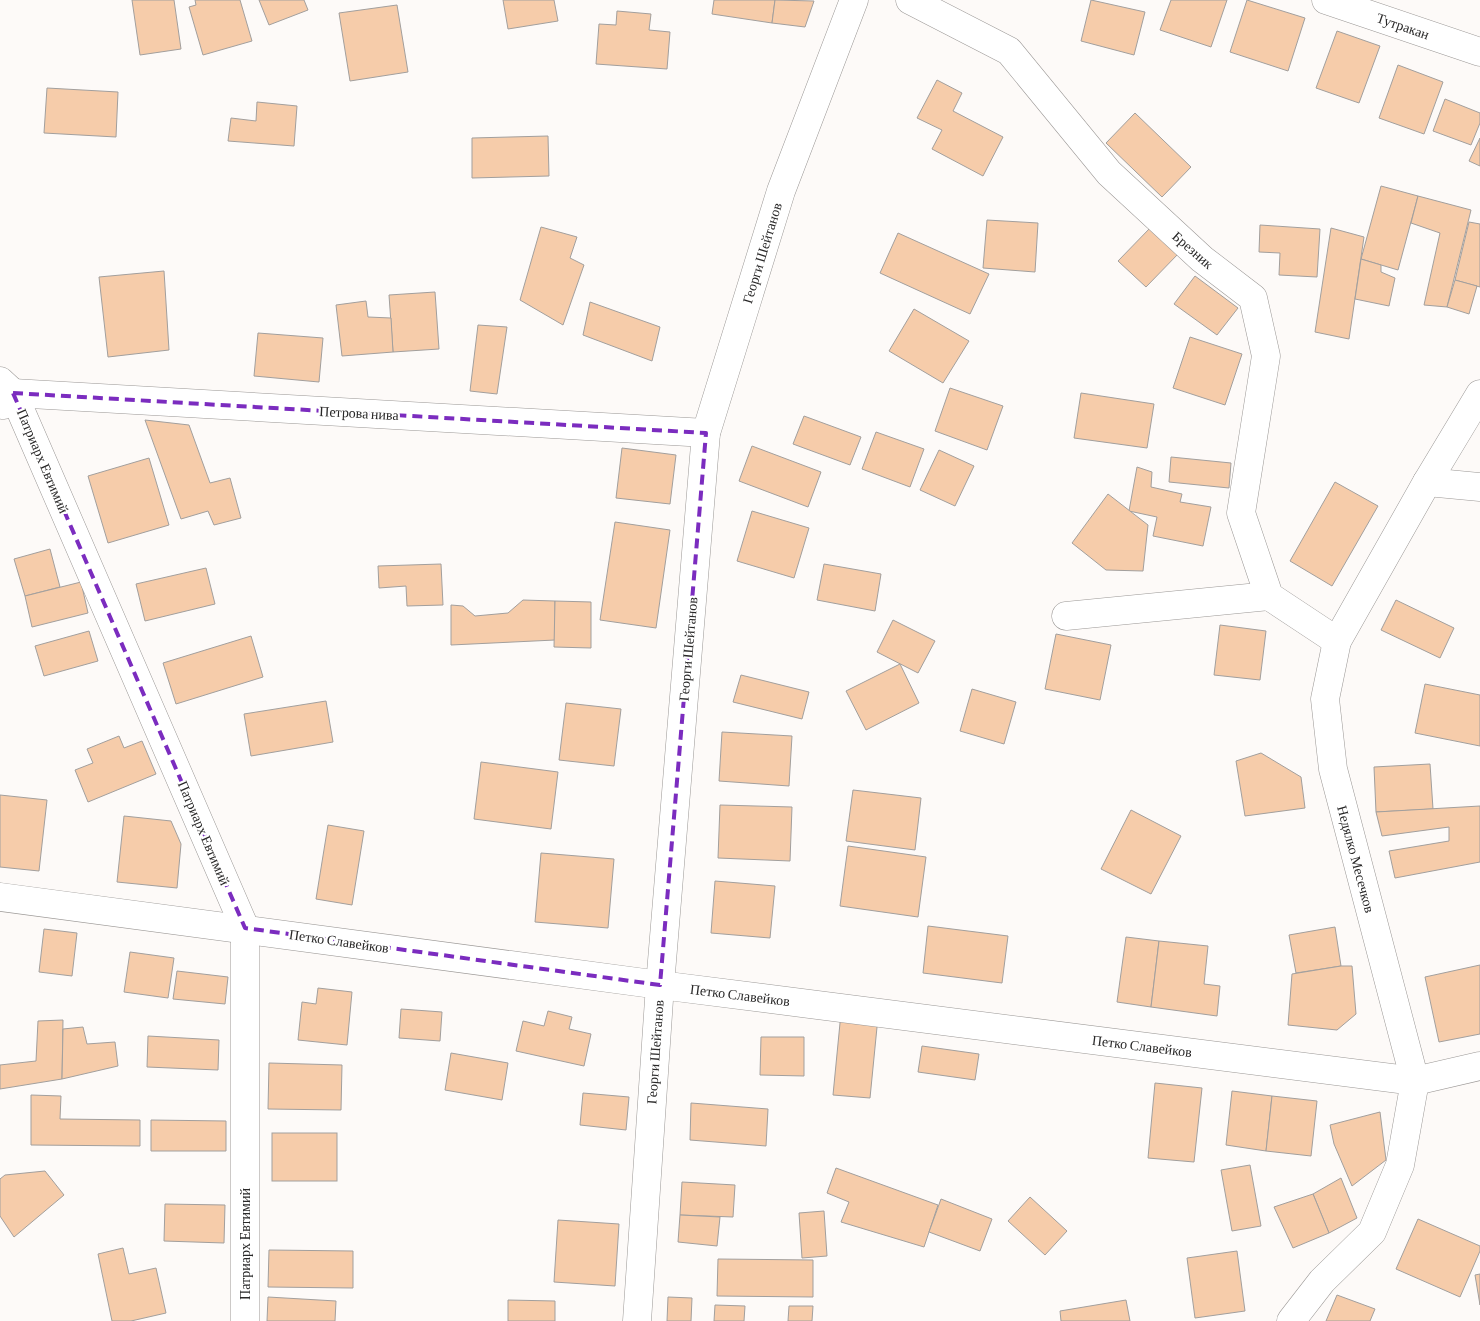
<svg xmlns="http://www.w3.org/2000/svg" width="1480" height="1321" viewBox="0 0 1480 1321" font-family="'Crimson Pro',serif">
	<style>
		.building { fill: #f6ccaa; stroke: #a29f9d }
		.lines { fill: none; stroke-linecap: round; stroke-linejoin: round }
		.street-casing { stroke: #9b9896; stroke-width: 29 }
		.street { stroke: #fff; stroke-width: 28 }
		.marked { fill: none; stroke: #7b2cbf; stroke-width: 4; stroke-dasharray: 10 6; stroke-linejoin: round }
		.labels { text-anchor: middle; stroke-width: 4.5; stroke-linejoin: round; paint-order: stroke }
		.street-label { font-size: 14px; fill: #292828; stroke: #fff }
	</style>
	<rect width="100%" height="100%" fill="#fdfaf8"/>
	<g class="building">
		<path d="M132,0H174L181,49L140,55Z"/>
		<path d="M195,0H240L252,41L203,55L189,7L196,5Z"/>
		<path d="M259,0H304L308,10L269,25Z"/>
		<path d="M503,0H554L558,21L508,29Z"/>
		<path d="M714,0H775L772,23L712,14Z"/>
		<path d="M775,0L814,1L805,27L772,23Z"/>
		<path d="M1091,0L1145,12L1134,55L1081,41Z"/>
		<path d="M1171,0H1227L1211,47L1160,30Z"/>
		<path d="M1247,0L1305,18L1288,71L1230,52Z"/>
		<path d="M397,5L408,72L350,81L339,13Z"/>
		<path d="M617,11L651,14L649,30L670,32L667,69L596,64L599,24L616,25Z"/>
		<path d="M1337,31L1380,46L1359,103L1316,88Z"/>
		<path d="M1398,65L1443,82L1424,134L1379,118Z"/>
		<path d="M937,80L962,93L953,111L1003,137L983,176L932,149L942,130L917,118Z"/>
		<path d="M47,88L118,92L116,137L44,133Z"/>
		<path d="M1445,99L1480,113V123L1471,145L1433,131Z"/>
		<path d="M257,102L297,106L294,146L228,141L231,118L256,121Z"/>
		<path d="M1135,113L1191,167L1162,197L1106,143Z"/>
		<path d="M548,136L549,176L472,178V138Z"/>
		<path d="M1480,138V166L1469,161Z"/>
		<path d="M1381,186L1418,196L1398,270L1361,259Z"/>
		<path d="M1418,196L1471,210L1447,307L1424,305L1440,233L1411,223Z"/>
		<path d="M987,220L1038,223L1035,272L983,268Z"/>
		<path d="M1469,222L1480,224V287L1455,280Z"/>
		<path d="M1260,225L1320,229L1317,277L1279,275L1280,253L1259,252Z"/>
		<path d="M541,227L577,237L570,258L584,265L563,325L520,300Z"/>
		<path d="M1151,227L1179,253L1146,287L1118,261Z"/>
		<path d="M1331,228L1364,237L1349,339L1315,332Z"/>
		<path d="M898,233L989,274L970,314L880,273Z"/>
		<path d="M1361,259L1381,265V272L1395,278L1389,306L1355,299Z"/>
		<path d="M164,271L169,350L108,357L99,277Z"/>
		<path d="M1195,276L1238,308L1217,335L1174,304Z"/>
		<path d="M1455,280L1477,286L1469,314L1447,307Z"/>
		<path d="M435,292L439,349L393,352L389,295Z"/>
		<path d="M366,301L368,317L391,318L393,352L342,356L336,305Z"/>
		<path d="M590,302L660,327L652,361L583,335Z"/>
		<path d="M914,309L969,341L943,383L889,351Z"/>
		<path d="M478,325L507,327L497,394L470,391Z"/>
		<path d="M258,333L323,338L319,382L254,376Z"/>
		<path d="M1190,337L1242,354L1225,405L1173,388Z"/>
		<path d="M950,388L1003,406L987,450L935,431Z"/>
		<path d="M1081,393L1154,404L1147,448L1074,438Z"/>
		<path d="M804,416L861,437L850,465L793,444Z"/>
		<path d="M145,420L189,425L210,483L230,478L241,518L214,525L208,511L181,519Z"/>
		<path d="M876,432L924,449L910,487L862,469Z"/>
		<path d="M752,446L821,472L808,507L739,481Z"/>
		<path d="M622,448L676,455L670,504L616,498Z"/>
		<path d="M939,450L974,466L955,506L920,490Z"/>
		<path d="M1171,457L1231,463L1229,488L1169,482Z"/>
		<path d="M149,458L169,525L108,543L88,476Z"/>
		<path d="M1137,467L1152,472L1151,487L1182,494L1180,502L1211,507L1203,546L1153,536L1157,517L1129,511Z"/>
		<path d="M1335,482L1378,506L1332,586L1290,561Z"/>
		<path d="M1108,494L1148,525L1143,571L1106,570L1072,543Z"/>
		<path d="M752,511L809,528L794,578L737,561Z"/>
		<path d="M615,522L670,530L656,628L600,620Z"/>
		<path d="M50,549L60,587L25,596L14,559Z"/>
		<path d="M441,564L443,605L407,606L406,586L379,588L378,566Z"/>
		<path d="M824,564L881,574L875,611L817,600Z"/>
		<path d="M206,568L215,604L145,621L136,584Z"/>
		<path d="M81,582L88,613L32,627L25,596Z"/>
		<path d="M523,600L555,601V640L451,645V605L463,606L475,616L508,613Z"/>
		<path d="M1396,600L1454,628L1440,658L1381,630Z"/>
		<path d="M555,601L591,602V648L554,647Z"/>
		<path d="M893,620L935,641L918,673L877,652Z"/>
		<path d="M1220,625L1266,631L1260,680L1214,675Z"/>
		<path d="M89,631L98,661L44,676L35,646Z"/>
		<path d="M1056,634L1111,645L1100,700L1045,689Z"/>
		<path d="M251,636L263,677L176,704L163,663Z"/>
		<path d="M900,664L919,703L866,730L846,691Z"/>
		<path d="M741,675L809,692L802,719L733,702Z"/>
		<path d="M1425,684L1480,695V746L1415,733Z"/>
		<path d="M972,689L1016,702L1004,744L960,731Z"/>
		<path d="M326,701L333,742L251,756L244,714Z"/>
		<path d="M566,703L621,709L614,766L559,760Z"/>
		<path d="M722,732L792,736L789,786L719,781Z"/>
		<path d="M119,736L124,748L142,741L156,774L88,802L75,770L93,763L87,749Z"/>
		<path d="M1261,753L1301,777L1305,808L1245,816L1236,761Z"/>
		<path d="M481,762L558,772L551,829L474,819Z"/>
		<path d="M1430,764L1433,809L1376,812L1374,767Z"/>
		<path d="M853,790L921,798L915,850L846,841Z"/>
		<path d="M0,795L47,800L39,871L0,867Z"/>
		<path d="M720,805L792,807L790,861L718,858Z"/>
		<path d="M1480,806V862L1395,878L1389,851L1449,841V827L1382,836L1376,812Z"/>
		<path d="M1131,810L1181,836L1151,894L1101,869Z"/>
		<path d="M124,816L171,821L181,844L177,888L117,882Z"/>
		<path d="M328,825L364,831L352,905L316,899Z"/>
		<path d="M848,846L926,857L918,917L840,906Z"/>
		<path d="M541,853L614,859L608,928L535,922Z"/>
		<path d="M715,881L775,886L770,938L711,933Z"/>
		<path d="M928,926L1008,936L1002,983L923,973Z"/>
		<path d="M1335,927L1341,966L1296,973L1289,935Z"/>
		<path d="M44,929L77,933L72,976L39,972Z"/>
		<path d="M1126,937L1159,941L1151,1007L1117,1002Z"/>
		<path d="M1159,941L1208,946L1204,984L1220,986L1217,1016L1151,1007Z"/>
		<path d="M130,952L174,958L168,998L124,992Z"/>
		<path d="M1480,965V1034L1439,1042L1425,977Z"/>
		<path d="M1341,966H1352L1356,1014L1337,1030L1288,1025L1292,974Z"/>
		<path d="M177,971L228,977L225,1004L173,999Z"/>
		<path d="M318,988L352,992L347,1045L298,1040L302,1002L316,1004Z"/>
		<path d="M401,1009L442,1012L440,1041L399,1038Z"/>
		<path d="M548,1011L572,1017L569,1029L591,1034L584,1066L516,1051L523,1021L544,1026Z"/>
		<path d="M841,1013L878,1017L870,1098L833,1095Z"/>
		<path d="M63,1020L62,1079L0,1089V1065L36,1061L38,1021Z"/>
		<path d="M83,1027L87,1044L115,1042L118,1066L62,1079L63,1029Z"/>
		<path d="M148,1036L219,1040L218,1070L147,1067Z"/>
		<path d="M761,1037H804V1076L760,1075Z"/>
		<path d="M922,1046L979,1054L975,1080L918,1072Z"/>
		<path d="M451,1053L508,1063L502,1100L445,1090Z"/>
		<path d="M269,1063L342,1065L341,1110L268,1109Z"/>
		<path d="M1155,1083L1202,1088L1194,1162L1148,1158Z"/>
		<path d="M1232,1091L1272,1096L1266,1151L1226,1145Z"/>
		<path d="M583,1093L629,1097L626,1130L580,1125Z"/>
		<path d="M31,1095L61,1096L60,1119L140,1120V1146L31,1145Z"/>
		<path d="M1272,1096L1317,1101L1311,1156L1266,1151Z"/>
		<path d="M691,1103L768,1109L766,1146L690,1140Z"/>
		<path d="M1380,1112L1386,1160L1352,1186L1334,1144L1330,1125Z"/>
		<path d="M151,1120L226,1121V1151H151Z"/>
		<rect x="272" y="1133" width="65" height="48"/>
		<path d="M1250,1165L1261,1226L1232,1231L1221,1170Z"/>
		<path d="M836,1168L938,1205L924,1247L841,1222L849,1202L827,1193Z"/>
		<path d="M45,1171L64,1195L14,1237L0,1216V1179L5,1175Z"/>
		<path d="M1341,1178L1357,1218L1329,1233L1313,1194Z"/>
		<path d="M682,1182L735,1185L733,1217L680,1215Z"/>
		<path d="M1313,1194L1329,1233L1293,1248L1274,1207Z"/>
		<path d="M1030,1197L1067,1231L1045,1255L1008,1221Z"/>
		<path d="M941,1199L992,1219L980,1251L929,1232Z"/>
		<path d="M165,1204L225,1205L224,1243L164,1241Z"/>
		<path d="M824,1211L827,1256L802,1258L799,1213Z"/>
		<path d="M680,1215L720,1217L717,1246L678,1242Z"/>
		<path d="M1418,1219L1480,1246V1251L1460,1297L1396,1269Z"/>
		<path d="M558,1220L619,1224L615,1286L554,1282Z"/>
		<path d="M123,1248L129,1274L156,1268L166,1313L131,1321H112L98,1254Z"/>
		<path d="M269,1250L353,1251V1288L268,1287Z"/>
		<path d="M1237,1251L1245,1311L1195,1318L1187,1258Z"/>
		<path d="M718,1259L813,1260V1297L717,1296Z"/>
		<path d="M1480,1274V1305L1475,1275Z"/>
		<path d="M1337,1295L1375,1309L1370,1321H1326Z"/>
		<path d="M268,1297L336,1301L335,1321H267Z"/>
		<path d="M668,1297L692,1298L691,1321H667Z"/>
		<path d="M508,1300L555,1301V1321H508Z"/>
		<path d="M1126,1300L1130,1321H1061L1060,1311Z"/>
		<path d="M715,1305L745,1306L744,1321H714Z"/>
		<path d="M789,1306H813L812,1321H788Z"/>
	</g>
	<g class="lines">
		<defs>
			<g id="street">
				<path d="M910,0L1009,51L1109,173L1202,259L1253,298L1266,356L1241,513L1269,596L1337,641"/>
				<path d="M1326,0L1480,52"/>
				<path d="M0,381L13,393L245,928V1321"/>
				<path d="M3,405L13,393L706,433"/>
				<path d="M1427,482L1480,487"/>
				<path d="M1066,616L1269,596"/>
				<path d="M0,897L660,985L1415,1081L1480,1066"/>
				<path d="M637,1321L660,985L706,433L781,191L854,0"/>
				<path d="M1291,1321L1322,1281L1372,1232L1400,1165L1415,1081L1333,769L1325,699L1337,641L1427,482L1480,394"/>
			</g>
		</defs>
		<use href="#street" class="street-casing"/>
		<use href="#street" class="street"/>
	</g>
	<path class="marked" d="M13,393L706,433L660,985L245,928Z"/>
	<g class="labels">
		<g class="street-label">
			<text transform="translate(1403 26) rotate(19)" y="5">Тутракан</text>
			<text transform="translate(1193 250) rotate(41)" y="5">Брезник</text>
			<text transform="translate(762 253) rotate(-73)" y="5">Георги Шейтанов</text>
			<text transform="translate(359 413) rotate(3)" y="5">Петрова нива</text>
			<text transform="translate(43 461) rotate(67)" y="5">Патриарх Евтимий</text>
			<text transform="translate(688 649) rotate(-85)" y="5">Георги Шейтанов</text>
			<text transform="translate(204 833) rotate(67)" y="5">Патриарх Евтимий</text>
			<text transform="translate(1356 859) rotate(75)" y="5">Недялко Месечков</text>
			<text transform="translate(339 941) rotate(8)" y="5">Петко Славейков</text>
			<text transform="translate(740 995) rotate(7)" y="5">Петко Славейков</text>
			<text transform="translate(1142 1046) rotate(7)" y="5">Петко Славейков</text>
			<text transform="translate(655 1052) rotate(-86)" y="5">Георги Шейтанов</text>
			<text transform="translate(245 1244) rotate(-90)" y="5">Патриарх Евтимий</text>
		</g>
	</g>
</svg>
